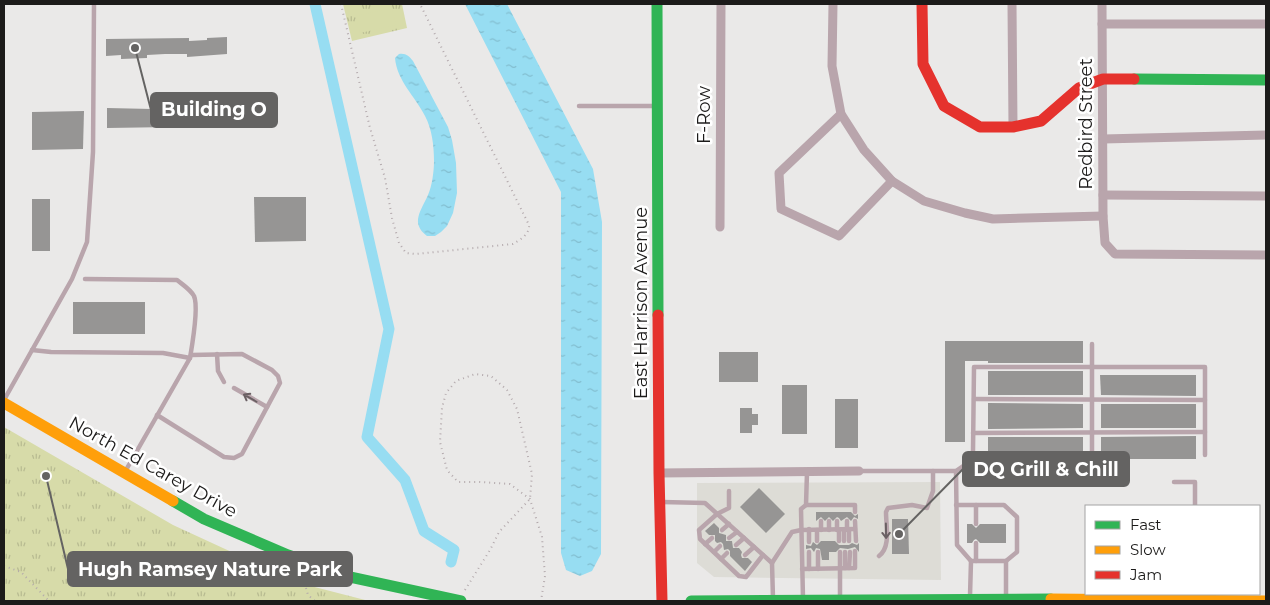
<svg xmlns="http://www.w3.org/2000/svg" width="1270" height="605" viewBox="0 0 1270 605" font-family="Montserrat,sans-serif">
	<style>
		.built { fill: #dddcd6 }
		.grass { fill: url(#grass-tufts) }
		.garden { fill: #d7dba9 }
		.water { fill: url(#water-ripples) }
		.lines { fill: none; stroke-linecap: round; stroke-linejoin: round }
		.canal { stroke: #97ddf2; stroke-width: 11 }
		.building { fill: #969594 }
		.path { stroke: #b3a9ac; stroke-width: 2; stroke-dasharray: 1 4; stroke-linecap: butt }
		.lane { stroke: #b9a5ac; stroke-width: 4.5 }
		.street { stroke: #b9a5ac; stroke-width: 9 }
		.fast { stroke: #30b455; stroke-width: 11 }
		.slow { stroke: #ff9f0a; stroke-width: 11 }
		.jam { stroke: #e5322d; stroke-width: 11 }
		.oneway { stroke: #6a6063 }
		.labels { text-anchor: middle; stroke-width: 5; stroke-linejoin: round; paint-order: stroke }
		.street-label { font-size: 18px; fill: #1c1b1a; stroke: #fff }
		.leader { fill: none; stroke: #646362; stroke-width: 2 }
		.callout-dot { fill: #646362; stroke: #fff; stroke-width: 2 }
		.callout { fill: #646362; stroke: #646362; stroke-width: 2 }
		.callout-label { font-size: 19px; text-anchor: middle; font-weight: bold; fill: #fff }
	</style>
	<defs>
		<pattern id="grass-tufts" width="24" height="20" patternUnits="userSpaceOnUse" patternTransform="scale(1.25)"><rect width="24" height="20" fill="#d7dba9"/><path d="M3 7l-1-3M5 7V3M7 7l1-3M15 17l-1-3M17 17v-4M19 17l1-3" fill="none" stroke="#b8bb91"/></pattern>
		<pattern id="water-ripples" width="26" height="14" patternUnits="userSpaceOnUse" patternTransform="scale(1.25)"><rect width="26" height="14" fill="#97ddf2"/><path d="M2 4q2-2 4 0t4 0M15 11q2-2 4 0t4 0" fill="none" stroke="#82bdcf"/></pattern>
	</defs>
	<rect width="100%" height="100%" fill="#eae9e8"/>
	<path class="built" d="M940,482L941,580L714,577L697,563V483Z"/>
	<g class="grass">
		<path d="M343,4H402L407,28L352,41Z"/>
		<path d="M4,427L173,525L299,583L369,601H4Z"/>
	</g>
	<path class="garden" d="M392,8L396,25L360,33L356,16Z"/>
	<g class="water">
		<path d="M465,4H507L593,169L602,222L601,554L592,571L580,576L566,570L561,553V192Z"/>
		<path d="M399,54C406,53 409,56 413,61L448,127L452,140L456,163L457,193L453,213L447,226L441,232L435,236H427C410,223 421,211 428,195C432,186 434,171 434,161C434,146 432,129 425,116C415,96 397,81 395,58Z"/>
	</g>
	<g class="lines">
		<path class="canal" d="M315,4L389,329L367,437L405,480L424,531L454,550L451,562"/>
	</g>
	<g class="building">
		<path d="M227,37V54L187,57V54H165L147,55V58L121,59V55L106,56V39L189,38V41L207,40V38Z"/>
		<path d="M152,104H160V106H172V127L107,128V108L152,109Z"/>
		<path d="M84,111L83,149L32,150V112Z"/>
		<path d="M254,197H306V241L255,242Z"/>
		<rect x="32" y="199" width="18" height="52"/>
		<rect x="73" y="302" width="72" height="32"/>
		<path d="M945,341H1083V363H988V361H965V442H945Z"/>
		<rect x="719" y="352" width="39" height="30"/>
		<rect x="988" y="371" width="95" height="24"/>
		<path d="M1100,375H1196V396L1101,395Z"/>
		<rect x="782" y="385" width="25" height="49"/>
		<rect x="835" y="399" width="23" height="49"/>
		<path d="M988,403L1083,404V428L988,429Z"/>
		<rect x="1101" y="404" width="95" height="24"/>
		<path d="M740,408H752V414H758V425H752V433H740Z"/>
		<path d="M1196,436V459H1101V437Z"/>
		<rect x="988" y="437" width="95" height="22"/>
		<path d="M759,488L785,514L766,533L740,507Z"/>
		<path d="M816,512H851L855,516L858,514V519L854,517L851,521L847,517L841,521L839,518L837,517L833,521L829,517L825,521L821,517L816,521Z"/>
		<path d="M892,519H908L909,554H892Z"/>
		<path d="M714,523L719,528V533L726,535V541H732L733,548H739L742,552L741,555L742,558H748L752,562L745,571L730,556V551L728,549L724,550L723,544L721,542L717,543L715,541V535H709L705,531Z"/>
		<path d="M967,524H972L976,528L980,524H1006V543H980L976,539L974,540L972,543H967Z"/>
		<path d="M821,541H835L839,545H849L852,543L857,545L859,543V552L855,547L848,549L840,548L836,552H829V560H822L820,549L816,548L814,552L811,548L806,549V545L811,546L813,542L817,545Z"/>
	</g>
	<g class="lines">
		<g class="path">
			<path d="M341,4L370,128L385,178L392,218L399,243L406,253L416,254L513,244C520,240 530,234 529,225L420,4"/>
			<path d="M4,566L21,572L49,601"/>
			<path d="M306,588L308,595L315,601"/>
			<path d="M465,590L490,550L499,532L530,499L532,474L517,409L507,390L491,376L475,374L456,381L446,393L442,408L440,442L447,470L458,482H480L510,484L530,499L542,537L545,576L541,601"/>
		</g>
		<g class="lane">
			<path d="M579,106H656"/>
			<path d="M85,279L177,280C183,285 190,289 194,296C199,307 192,346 190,358L126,470"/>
			<path d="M32,350L51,352L163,353L190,358"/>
			<path d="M217,354L218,371L224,382"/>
			<path d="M234,388L267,407"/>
			<path d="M974,399L1205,400"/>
			<path d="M4,400L72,279L87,242L93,152L94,4"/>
			<path d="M157,415L224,457L234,458L242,454L280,383L278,376L272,370L242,354L191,355"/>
			<path d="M973,433L1205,432"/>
			<path d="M1092,454V344"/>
			<path d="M859,471H956L966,464L973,451L974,367H1205V455"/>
			<path d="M956,471L957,545L971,561"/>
			<path d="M1174,482H1195V506"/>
			<path d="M729,491V508L717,514L699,530L700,539L739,576L746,577L763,555"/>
			<path d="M662,502L705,503L772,563"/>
			<path d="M806,505H855V512"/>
			<path d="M956,505H1004L1017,517V552L1006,561"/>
			<path d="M821,521V530"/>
			<path d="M829,521V530"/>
			<path d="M837,521V530"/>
			<path d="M847,521V530"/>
			<path d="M855,521L856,541"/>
			<path d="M976,524V505"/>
			<path d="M722,530L729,524"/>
			<path d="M817,530V541"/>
			<path d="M839,530V541"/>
			<path d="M844,530V541"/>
			<path d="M849,530V541"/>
			<path d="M729,538L737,532"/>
			<path d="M809,542V529"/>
			<path d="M705,544L712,538"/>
			<path d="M736,545L744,538"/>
			<path d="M714,552L720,546"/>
			<path d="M809,552V569"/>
			<path d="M818,552V569"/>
			<path d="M840,552V599"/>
			<path d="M845,552V568"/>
			<path d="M745,555L754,547"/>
			<path d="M879,556C891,547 886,526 886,512L888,508L912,505L927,508L933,491V471"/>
			<path d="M721,559L727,553"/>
			<path d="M976,561V543"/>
			<path d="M849,568L850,552"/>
			<path d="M802,569L855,568V551"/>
			<path d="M970,596L971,561H1006V595"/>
			<path d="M773,599L772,563L792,532L801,530L855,529"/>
			<path d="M803,599L801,509L806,505L807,472"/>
		</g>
		<g class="street">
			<path d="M833,4L832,66L841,114L864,150L892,181L924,201L965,213L993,219L1103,216"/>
			<path d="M1012,4L1013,127"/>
			<path d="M1102,4L1103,216L1105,243L1115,254L1266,255"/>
			<path d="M1102,24H1266"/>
			<path d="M841,114L779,173L781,209L839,236L892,181"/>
			<path d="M1103,139L1266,135"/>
			<path d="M1103,195L1266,196"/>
			<path d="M720,227L721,4"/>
			<path d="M659,473L859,471"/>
		</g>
		<g class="fast">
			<path d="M657,4L658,315"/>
			<path d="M1134,79L1266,80"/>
			<path d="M173,501L204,519L288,555L350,577L461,601"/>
			<path d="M691,601L1051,599"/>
		</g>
		<g class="slow">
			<path d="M4,403L173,501"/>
			<path d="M1051,599L1266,601"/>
		</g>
		<g class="jam">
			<path d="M922,4L923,64L944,106L980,127H1013L1041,121L1079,88L1103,79H1134"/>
			<path d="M658,315L659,473L662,601"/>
		</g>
	</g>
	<defs><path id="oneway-shaft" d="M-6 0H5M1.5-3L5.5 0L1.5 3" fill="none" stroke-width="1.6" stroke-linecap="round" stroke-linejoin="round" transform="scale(1.25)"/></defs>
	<g class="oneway">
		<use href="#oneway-shaft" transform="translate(250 398) rotate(-150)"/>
		<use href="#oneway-shaft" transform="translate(886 531) rotate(89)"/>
	</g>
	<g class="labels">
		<g class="street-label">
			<text transform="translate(704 115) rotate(-90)" y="6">F-Row</text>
			<text transform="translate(1086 124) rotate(-90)" y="6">Redbird Street</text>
			<text transform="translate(641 303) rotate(-90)" y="6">East Harrison Avenue</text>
			<text transform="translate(153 467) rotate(29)" y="6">North Ed Carey Drive</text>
		</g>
	</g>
	<path class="leader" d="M135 48L151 110M899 534L963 469M46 476L68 569"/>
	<g class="callout-dot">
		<circle cx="135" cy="48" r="5"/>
		<circle cx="899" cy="534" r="5"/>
		<circle cx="46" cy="476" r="5"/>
	</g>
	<g class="callout">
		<rect x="151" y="93" width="126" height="34" rx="5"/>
		<rect x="963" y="452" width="166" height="34" rx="5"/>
		<rect x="68" y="552" width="284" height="34" rx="5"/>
	</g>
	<g class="callout-label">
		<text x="214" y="116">Building O</text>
		<text x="1046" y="476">DQ Grill &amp; Chill</text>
		<text x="210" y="576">Hugh Ramsey Nature Park</text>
	</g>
	<rect width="1270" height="605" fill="none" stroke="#1c1b1a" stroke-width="10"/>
	<rect x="1085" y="505" width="175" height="90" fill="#ffffff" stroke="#a4a4a3"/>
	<rect x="1095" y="521" width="25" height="8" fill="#30b455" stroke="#a4a4a3"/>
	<text x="1130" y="530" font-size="15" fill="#1c1b1a">Fast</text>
	<rect x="1095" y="546" width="25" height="8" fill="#ff9f0a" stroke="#a4a4a3"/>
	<text x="1130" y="555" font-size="15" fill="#1c1b1a">Slow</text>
	<rect x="1095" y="571" width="25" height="8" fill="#e5322d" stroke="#a4a4a3"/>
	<text x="1130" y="580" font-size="15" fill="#1c1b1a">Jam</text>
</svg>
